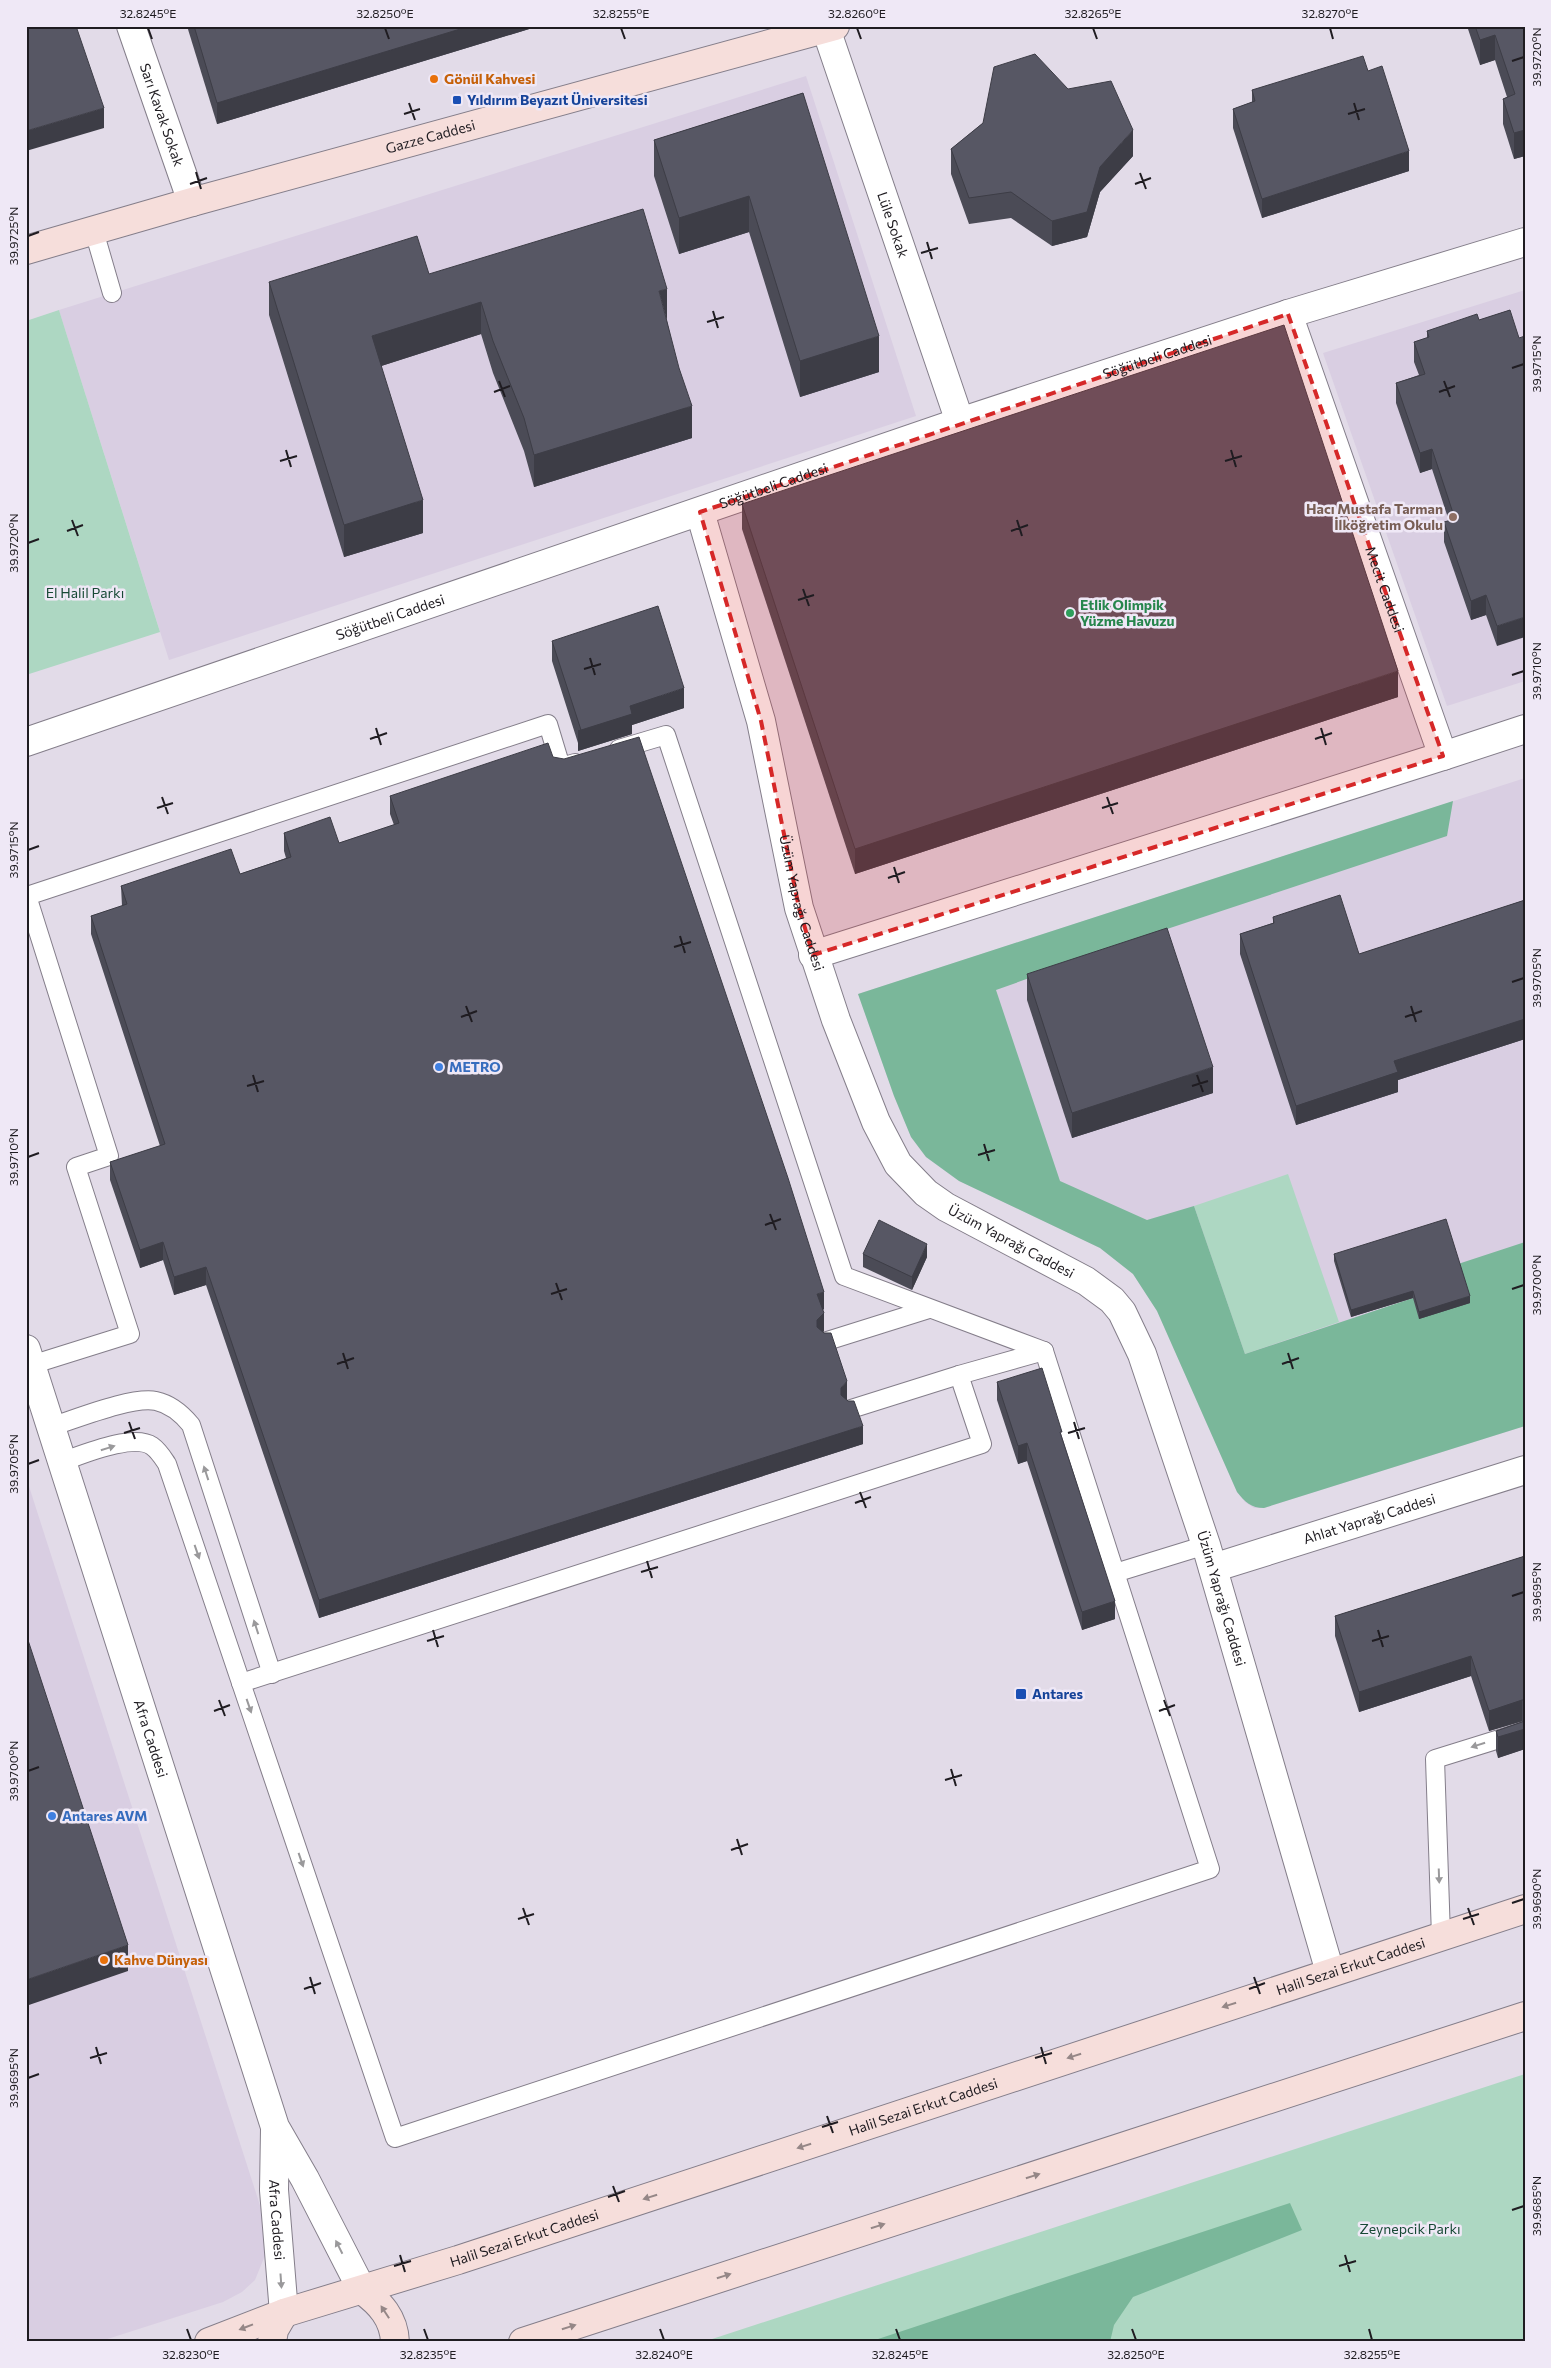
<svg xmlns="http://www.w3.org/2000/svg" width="1551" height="2368" viewBox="0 0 1551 2368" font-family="Commissioner,sans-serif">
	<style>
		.built { fill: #d9cee2 }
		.green { fill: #add7c2 }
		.forest { fill: #7ab79a }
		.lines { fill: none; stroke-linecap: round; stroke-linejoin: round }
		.service-casing { stroke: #847e8a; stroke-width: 20 }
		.minor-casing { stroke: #847e8a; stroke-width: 30 }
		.tertiary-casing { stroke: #847e8a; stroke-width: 30 }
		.secondary-casing { stroke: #847e8a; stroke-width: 30 }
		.service { stroke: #fff; stroke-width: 18 }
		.minor { stroke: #fff; stroke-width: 28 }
		.tertiary { stroke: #fff; stroke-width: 28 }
		.secondary { stroke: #f6dedb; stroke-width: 28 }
		.wall { fill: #4b4b56 }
		.shaded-wall { fill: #3d3d46 }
		.building { fill: #575764; stroke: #3d3d46 }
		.oneway { fill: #9a999b }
		.oneway2 { fill: #958787 }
		.marked { fill: #d62828; fill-opacity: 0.2; stroke: #d62828; stroke-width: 4; stroke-dasharray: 10 6; stroke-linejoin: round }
		.ticks { fill: none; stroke: #1f1c21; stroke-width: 2 }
		.food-dot { fill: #e8710a; stroke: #efe8f6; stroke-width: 2 }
		.transit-dot { fill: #1a4fb4; stroke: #efe8f6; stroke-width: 2 }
		.education-dot { fill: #8d6e63; stroke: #efe8f6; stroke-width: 2 }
		.leisure-dot { fill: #2e9e5b; stroke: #efe8f6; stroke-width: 2 }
		.shop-dot { fill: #3f7fe0; stroke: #efe8f6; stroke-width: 2 }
		.labels { text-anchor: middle; stroke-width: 5; stroke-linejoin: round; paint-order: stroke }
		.food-label { font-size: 14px; font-weight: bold; fill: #c56008; stroke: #efe8f6; text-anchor: start }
		.transit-label { font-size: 14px; font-weight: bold; fill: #164399; stroke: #efe8f6; text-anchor: start }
		.street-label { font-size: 14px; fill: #1f1c21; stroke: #efe8f6 }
		.education-label { font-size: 14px; font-weight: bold; fill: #785e54; stroke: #efe8f6; text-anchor: end }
		.park-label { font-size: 14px; fill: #174935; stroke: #efe8f6 }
		.leisure-label { font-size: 14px; font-weight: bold; fill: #27864d; stroke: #efe8f6; text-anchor: start }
		.shop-label { font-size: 14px; font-weight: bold; fill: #366cbe; stroke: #efe8f6; text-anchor: start }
		.neatline { fill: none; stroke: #1f1c21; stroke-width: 2 }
		.ticks-label { font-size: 12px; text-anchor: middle; fill: #1f1c21 }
	</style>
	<rect width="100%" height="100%" fill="#e2dbe8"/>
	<g class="built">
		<path d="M806,76L916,416L169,660L59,310Z"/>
		<path d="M1525,290V681L1447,706L1323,353Z"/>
		<path d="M1525,778V1426L1264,1508H1254L1245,1502L1237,1492L1157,1311L1133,1274L1100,1248L959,1181L926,1157L911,1137L894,1096L858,994Z"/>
		<path d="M26,1477L264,2218L266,2253L255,2280L242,2292L223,2302L98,2342H26Z"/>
	</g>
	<g class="green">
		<path d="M59,310L160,632L26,675V321Z"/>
		<path d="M1288,1174L1339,1322L1245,1354L1194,1206Z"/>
		<path d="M1525,2074V2342H703Z"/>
	</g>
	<g class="forest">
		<path d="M1453,801L1447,836L1161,931L996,990L1060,1181L1147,1220L1194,1206L1245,1354L1413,1298L1458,1264L1525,1242V1426L1264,1508C1251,1508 1245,1502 1237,1492L1157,1311L1133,1274L1100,1248L959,1181L926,1157L911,1137L894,1096L858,994Z"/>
		<path d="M1290,2203L1302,2230L1133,2297L1114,2325L1110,2342H869Z"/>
	</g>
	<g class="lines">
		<defs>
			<g id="service">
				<path d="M94,231L112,293"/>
				<path d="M827,1341L929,1309"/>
				<path d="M31,1365L130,1334L76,1167L109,1156L27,896L548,724L561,767L575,763"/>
				<path d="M851,1409L959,1375"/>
				<path d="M50,1427C76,1419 132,1396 156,1401C170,1404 182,1414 191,1425L272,1674"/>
				<path d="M61,1462C82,1455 133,1433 152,1446C159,1451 163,1458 167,1464L395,2138L1210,1869L1044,1351L844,1276L666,735L619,749"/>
				<path d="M1115,1573L1206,1545"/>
				<path d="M241,1683L982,1444L959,1375L1044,1351"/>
				<path d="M1441,1936L1435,1759L1525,1731"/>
			</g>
			<g id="minor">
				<path id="s1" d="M131,26L192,202"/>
				<path id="s2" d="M825,26L960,422"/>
				<path d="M813,955L1443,756"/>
			</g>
			<g id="tertiary">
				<path id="s3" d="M1288,314L1443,756L1525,729"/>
				<path id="s4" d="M700,512L761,721L799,908L836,1020L876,1122L898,1164L926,1193L946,1207L1086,1281L1112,1300L1122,1312L1142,1354L1206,1545L1330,1972"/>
				<path id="s5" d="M26,742L960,422L1288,314L1525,242"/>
				<path id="s6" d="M26,1349L275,2127L305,2179L362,2290"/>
				<path id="s7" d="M1213,1568L1525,1470"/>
				<path id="s8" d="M275,2129L274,2190L284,2313"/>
			</g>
			<g id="secondary">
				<path id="s9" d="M26,250L192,202L835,26"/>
				<path d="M362,2290C380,2303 394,2318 395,2342"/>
				<path id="s10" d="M209,2342L284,2313L458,2260L1525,1909"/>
				<path d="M272,2342L274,2330L284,2313"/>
				<path d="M523,2342L1525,2016"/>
			</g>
		</defs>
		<use href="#service" class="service-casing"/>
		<use href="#minor" class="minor-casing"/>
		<use href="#tertiary" class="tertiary-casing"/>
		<use href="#secondary" class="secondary-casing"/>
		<use href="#service" class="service"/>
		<use href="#minor" class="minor"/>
		<use href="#tertiary" class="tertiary"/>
		<use href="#secondary" class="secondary"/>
	</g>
	<g class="wall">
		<path d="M187,26H539L217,124Z"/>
		<path d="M1468,26H1525V156L1514,159L1503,124V99L1507,97L1495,60L1480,65L1468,29Z"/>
		<path d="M1368,71L1409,171L1262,218L1233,128V109L1252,102V90Z"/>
		<path d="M1068,89L1133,156L1100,192L1087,237L1052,246L1011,218L969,224L951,174V149L983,123Z"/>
		<path d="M803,93L879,372L800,397L749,232L679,254L654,176V140Z"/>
		<path d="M429,274L667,321L692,438L534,487L524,451L493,373L481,334L381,366L423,533L344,557L269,315V282Z"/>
		<path d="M1510,310L1497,646L1486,615L1471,620L1444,542V522L1449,521L1432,469L1420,473L1396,403V383L1419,375L1414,362V342L1427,338V331L1479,320Z"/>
		<path d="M742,504L1398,697L855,874L742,529Z"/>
		<path d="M552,641L684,708L632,725V734L578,751V743L552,661Z"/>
		<path d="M553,757L824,1309L823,1310L824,1331L823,1332L863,1444L319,1618L206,1285L174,1295L163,1260L140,1268L110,1180V1162L160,1146L91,934V916L122,906L121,886L240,874L286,858L284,851V833L339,843L394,825L390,814V796Z"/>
		<path d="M1525,900V1039L1398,1080V1092L1296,1125L1240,954V934L1273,923V917L1359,954Z"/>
		<path d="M1027,974L1213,1093L1072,1138L1027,1000Z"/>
		<path d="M863,1254L927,1257L912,1290L863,1267Z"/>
		<path d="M1334,1254L1470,1303L1419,1319L1413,1298L1351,1317L1334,1261Z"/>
		<path d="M997,1382L1062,1439L1115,1619L1082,1630L1027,1461L1018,1464L997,1400Z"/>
		<path d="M1525,1556V1749L1498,1758L1496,1751V1731L1524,1721L1489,1731L1471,1676L1359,1712L1335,1636V1616Z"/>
	</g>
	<g class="shaded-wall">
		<path d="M470,26H539L217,124V103Z"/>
		<path d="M1495,35V60L1480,65V40Z"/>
		<path d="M104,108V128L26,151V131Z"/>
		<path d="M1133,130V156L1100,192L1087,237L1052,246V221Z"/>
		<path d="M1525,130V156L1514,159V133Z"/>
		<path d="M1409,151V171L1262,218V199Z"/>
		<path d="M749,196V232L679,254V218Z"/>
		<path d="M667,289V321L659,291Z"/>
		<path d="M481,302V334L372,369V336Z"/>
		<path d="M879,336V372L800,397V361Z"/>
		<path d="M692,406V438L534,487V455Z"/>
		<path d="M1432,449V469L1420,473V453Z"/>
		<path d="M423,500V533L344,557V525Z"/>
		<path d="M1486,595V615L1471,620V601Z"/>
		<path d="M1525,617V637L1497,646V626Z"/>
		<path d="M1398,671V697L855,874V849Z"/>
		<path d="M684,688V708L632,725V734L578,751V731L630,706Z"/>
		<path d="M1525,1019V1039L1398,1080V1092L1296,1125V1106L1394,1061Z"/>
		<path d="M1213,1067V1093L1072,1138V1113Z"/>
		<path d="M163,1242V1260L140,1268V1250Z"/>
		<path d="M927,1244V1257L912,1290V1277Z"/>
		<path d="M206,1267V1285L174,1295V1277Z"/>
		<path d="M1413,1291V1298L1351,1317V1310Z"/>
		<path d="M824,1292V1309L817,1311V1294Z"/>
		<path d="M1470,1296V1303L1419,1319V1312Z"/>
		<path d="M824,1313V1331L817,1338V1320Z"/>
		<path d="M847,1381V1399L841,1406V1388Z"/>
		<path d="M863,1426V1444L319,1618V1600Z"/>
		<path d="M1027,1443V1461L1018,1464V1446Z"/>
		<path d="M1115,1601V1619L1082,1630V1612Z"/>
		<path d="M1471,1656V1676L1359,1712V1692Z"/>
		<path d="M1522,1700V1721L1489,1731V1711Z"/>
		<path d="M1525,1729V1749L1498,1758V1737Z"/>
		<path d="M128,1945V1971L26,2006V1980Z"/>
	</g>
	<g class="building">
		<path d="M26,26H76L104,108L26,131Z"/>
		<path d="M194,26H470L217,103Z"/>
		<path d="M1475,26H1525V130L1514,133L1503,99L1515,94L1495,35L1480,40Z"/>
		<path d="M1035,54L1068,89L1111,81L1133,130L1100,167L1087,212L1052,221L1011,192L969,198L951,149L983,123L994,67Z"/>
		<path d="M1363,56L1368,71L1382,66L1409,151L1262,199L1233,109L1255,101L1252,90Z"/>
		<path d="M803,93L879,336L800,361L749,196L679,218L654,140Z"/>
		<path d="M643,209L667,289L659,291L679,368L692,406L534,455L524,418L493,341L481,302L372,336L423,500L344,525L269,282L417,236L429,274Z"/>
		<path d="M1510,310L1519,338L1525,336V617L1497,626L1486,595L1471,601L1444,522L1455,519L1432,449L1420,453L1396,383L1425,374L1414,342L1429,337L1427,331L1477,314L1479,320Z"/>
		<path d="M1284,325L1398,671L855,849L742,504Z"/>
		<path d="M658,606L684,688L630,706L632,714L578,731L581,730L552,641Z"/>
		<path d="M639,737L788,1178L824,1292L817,1294L824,1313L817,1320V1327L824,1333H831L847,1381L841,1388V1395L848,1401H854L863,1426L319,1600L206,1267L174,1277L163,1242L140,1250L110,1162L165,1144L91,916L127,904L121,886L231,849L240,874L291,857L284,833L330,817L339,843L399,823L390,796L548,743L553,757L564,759Z"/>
		<path d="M1340,895L1359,954L1525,900V1019L1394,1061L1398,1072L1296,1106L1240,934L1274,923L1273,917Z"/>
		<path d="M1167,928L1213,1067L1072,1113L1027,974Z"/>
		<path d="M1446,1219L1470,1296L1419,1312L1413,1291L1351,1310L1334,1254Z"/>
		<path d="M879,1220L927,1244L912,1277L863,1254Z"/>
		<path d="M1042,1368L1062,1432H1060L1115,1601L1082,1612L1027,1443L1018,1446L997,1382Z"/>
		<path d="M1525,1556V1700H1522L1489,1711L1471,1656L1359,1692L1335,1616Z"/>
		<path d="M26,1634L128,1945L26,1980Z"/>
		<path d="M1525,1721V1729L1498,1737L1496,1731Z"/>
	</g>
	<defs><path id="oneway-solid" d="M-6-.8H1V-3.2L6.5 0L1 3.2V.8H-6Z" transform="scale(1.25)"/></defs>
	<g class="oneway">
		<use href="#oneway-solid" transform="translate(108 1448) rotate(-17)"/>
		<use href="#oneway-solid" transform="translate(206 1473) rotate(-108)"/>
		<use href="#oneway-solid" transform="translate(197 1552) rotate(71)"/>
		<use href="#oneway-solid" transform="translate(256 1627) rotate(-108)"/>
		<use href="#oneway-solid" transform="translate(249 1706) rotate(71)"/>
		<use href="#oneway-solid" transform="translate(1478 1745) rotate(162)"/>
		<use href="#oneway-solid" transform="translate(301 1860) rotate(71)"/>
		<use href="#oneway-solid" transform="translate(1439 1876) rotate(88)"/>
		<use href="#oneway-solid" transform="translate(339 2247) rotate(-117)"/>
		<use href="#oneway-solid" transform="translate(281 2281) rotate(86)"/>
	</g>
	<g class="oneway2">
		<use href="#oneway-solid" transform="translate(1229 2005) rotate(162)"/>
		<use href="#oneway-solid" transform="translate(1074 2056) rotate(162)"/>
		<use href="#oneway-solid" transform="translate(804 2146) rotate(162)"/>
		<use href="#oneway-solid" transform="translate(1033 2176) rotate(-18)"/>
		<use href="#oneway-solid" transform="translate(650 2197) rotate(162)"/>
		<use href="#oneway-solid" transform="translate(878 2226) rotate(-18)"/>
		<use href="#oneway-solid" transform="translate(724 2276) rotate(-18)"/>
		<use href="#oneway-solid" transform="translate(385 2312) rotate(-123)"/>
		<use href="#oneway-solid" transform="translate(246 2327) rotate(159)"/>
		<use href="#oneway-solid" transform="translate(569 2327) rotate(-18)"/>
	</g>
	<path class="marked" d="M1288,314L1443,756L813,955L799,908L761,721L700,512Z"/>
	<path class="ticks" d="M148,28L152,39M385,28L389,39M621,28L625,39M857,28L861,39M1093,28L1097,39M1330,28L1333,39M1512,61L1524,57M409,103L415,120M1354,103L1359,120M404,114L420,109M1348,114L1365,109M196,172L201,189M1140,173L1146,189M190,184L207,178M1135,184L1151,178M28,236L39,232M927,242L932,259M921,253L938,248M713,311L718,328M707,322L724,317M1512,368L1524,364M499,381L505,397M1444,381L1450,397M494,392L510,386M1439,392L1455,386M286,450L291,467M1231,450L1236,467M280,461L297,456M1225,461L1242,456M72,520L78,536M1017,520L1022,536M67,531L83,525M1011,531L1028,525M28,543L39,539M803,589L809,606M798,600L814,595M590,658L595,675M584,669L601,664M1512,675L1524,671M376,728L381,745M1321,728L1326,745M370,739L387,733M1315,739L1332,733M162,797L168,814M1107,797L1113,814M157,808L173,803M1102,808L1118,803M28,850L39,846M894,867L899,883M888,878L905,872M680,936L685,953M674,947L691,942M1512,982L1524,978M466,1006L472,1022M1411,1006L1416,1022M461,1017L477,1011M1405,1017L1422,1011M253,1075L258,1092M1197,1075L1203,1092M247,1086L264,1081M1192,1086L1208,1081M984,1144L989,1161M978,1155L995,1150M28,1157L39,1153M770,1214L776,1230M765,1225L781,1219M556,1283L562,1300M1512,1289L1524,1285M551,1294L567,1289M343,1353L348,1369M1288,1353L1293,1369M337,1364L354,1358M1282,1364L1299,1358M129,1422L135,1439M1074,1422L1079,1439M124,1433L140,1428M1068,1433L1085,1428M28,1464L39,1460M860,1492L866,1508M855,1503L871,1497M647,1561L652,1578M641,1572L658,1567M1512,1596L1524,1592M433,1630L438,1647M1378,1630L1383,1647M427,1641L444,1636M1372,1641L1389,1636M219,1700L225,1716M1164,1700L1170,1716M214,1711L230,1705M1159,1711L1175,1705M951,1769L956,1786M28,1771L39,1767M945,1780L962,1775M737,1839L742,1855M731,1850L748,1844M1512,1903L1524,1899M523,1908L529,1925M1468,1908L1474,1925M518,1919L534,1914M1463,1919L1479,1914M310,1977L315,1994M1254,1977L1260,1994M304,1989L321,1983M1249,1989L1265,1983M96,2047L101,2064M1041,2047L1046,2064M90,2058L107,2053M1035,2058L1052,2053M28,2078L39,2074M827,2116L833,2133M822,2127L838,2122M613,2186L619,2202M608,2197L625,2191M1512,2210L1524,2206M400,2255L405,2272M1345,2255L1350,2272M394,2266L411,2261M1339,2266L1356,2261M187,2329L191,2340M424,2329L428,2340M660,2329L664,2340M896,2329L900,2340M1132,2329L1136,2340M1369,2329L1372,2340"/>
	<g class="food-dot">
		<circle cx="434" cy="79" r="5"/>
		<circle cx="104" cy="1960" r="5"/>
	</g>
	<g class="transit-dot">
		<rect x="452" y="95" width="10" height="10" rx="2.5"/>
		<rect x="1015" y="1688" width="12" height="12" rx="2.5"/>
	</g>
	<circle class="education-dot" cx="1453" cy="517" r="5"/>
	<circle class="leisure-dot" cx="1070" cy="613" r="5"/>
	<g class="shop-dot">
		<circle cx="439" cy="1067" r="5"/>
		<circle cx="52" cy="1816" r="5"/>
	</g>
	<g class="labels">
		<g class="food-label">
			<text x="444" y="84">Gönül Kahvesi</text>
			<text x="114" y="1965">Kahve Dünyası</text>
		</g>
		<g class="transit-label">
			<text x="467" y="105">Yıldırım Beyazıt Üniversitesi</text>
			<text x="1032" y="1699">Antares</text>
		</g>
		<g class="street-label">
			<text dy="5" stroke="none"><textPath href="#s1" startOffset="94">Sarı Kavak Sokak</textPath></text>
			<text dy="5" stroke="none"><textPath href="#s9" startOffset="420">Gazze Caddesi</textPath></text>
			<text dy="5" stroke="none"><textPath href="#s2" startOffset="210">Lüle Sokak</textPath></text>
			<text dy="5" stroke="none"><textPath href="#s5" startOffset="1195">Söğütbeli Caddesi</textPath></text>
			<text dy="5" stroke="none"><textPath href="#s5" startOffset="790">Söğütbeli Caddesi</textPath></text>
			<text dy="5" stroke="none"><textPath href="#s3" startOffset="292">Mecit Caddesi</textPath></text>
			<text dy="5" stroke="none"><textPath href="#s5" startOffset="385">Söğütbeli Caddesi</textPath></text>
			<text dy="5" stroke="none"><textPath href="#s4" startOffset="404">Üzüm Yaprağı Caddesi</textPath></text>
			<text dy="5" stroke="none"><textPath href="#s4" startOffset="822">Üzüm Yaprağı Caddesi</textPath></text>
			<text dy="5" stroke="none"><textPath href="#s7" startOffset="164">Ahlat Yaprağı Caddesi</textPath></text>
			<text dy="5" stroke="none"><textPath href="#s4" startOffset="1258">Üzüm Yaprağı Caddesi</textPath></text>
			<text dy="5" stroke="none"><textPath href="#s6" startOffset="409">Afra Caddesi</textPath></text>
			<text dy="5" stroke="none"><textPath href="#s10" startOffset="1202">Halil Sezai Erkut Caddesi</textPath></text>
			<text dy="5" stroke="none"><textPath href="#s10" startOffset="752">Halil Sezai Erkut Caddesi</textPath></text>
			<text dy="5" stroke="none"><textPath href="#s8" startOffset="91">Afra Caddesi</textPath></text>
			<text dy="5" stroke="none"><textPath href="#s10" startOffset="332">Halil Sezai Erkut Caddesi</textPath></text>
		</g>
		<g class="education-label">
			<text x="1443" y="514">Hacı Mustafa Tarman<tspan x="1443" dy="16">İlköğretim Okulu</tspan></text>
		</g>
		<g class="park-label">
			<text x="85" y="598">El Halil Parkı</text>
			<text x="1410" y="2234">Zeynepcik Parkı</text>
		</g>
		<g class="leisure-label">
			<text x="1080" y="610">Etlik Olimpik<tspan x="1080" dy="16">Yüzme Havuzu</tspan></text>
		</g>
		<g class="shop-label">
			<text x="449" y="1072">METRO</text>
			<text x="62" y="1821">Antares AVM</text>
		</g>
	</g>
	<rect width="1551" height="2368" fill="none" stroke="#efe8f6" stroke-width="55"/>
	<rect x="28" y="28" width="1496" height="2312" class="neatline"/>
	<g class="ticks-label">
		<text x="148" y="18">32.8245°E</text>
		<text x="385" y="18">32.8250°E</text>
		<text x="621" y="18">32.8255°E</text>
		<text x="857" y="18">32.8260°E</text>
		<text x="1093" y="18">32.8265°E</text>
		<text x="1330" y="18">32.8270°E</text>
		<text transform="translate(1537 57) rotate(-90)" y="4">39.9720°N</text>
		<text transform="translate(14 236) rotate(-90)" y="4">39.9725°N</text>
		<text transform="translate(1537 364) rotate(-90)" y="4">39.9715°N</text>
		<text transform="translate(14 543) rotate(-90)" y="4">39.9720°N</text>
		<text transform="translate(1537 671) rotate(-90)" y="4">39.9710°N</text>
		<text transform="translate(14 850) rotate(-90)" y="4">39.9715°N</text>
		<text transform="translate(1537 978) rotate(-90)" y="4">39.9705°N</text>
		<text transform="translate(14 1157) rotate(-90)" y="4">39.9710°N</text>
		<text transform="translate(1537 1285) rotate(-90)" y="4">39.9700°N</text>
		<text transform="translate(14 1464) rotate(-90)" y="4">39.9705°N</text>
		<text transform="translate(1537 1592) rotate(-90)" y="4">39.9695°N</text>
		<text transform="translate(14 1771) rotate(-90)" y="4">39.9700°N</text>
		<text transform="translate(1537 1899) rotate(-90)" y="4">39.9690°N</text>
		<text transform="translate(14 2078) rotate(-90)" y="4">39.9695°N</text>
		<text transform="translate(1537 2206) rotate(-90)" y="4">39.9685°N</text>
		<text x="191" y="2359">32.8230°E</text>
		<text x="428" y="2359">32.8235°E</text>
		<text x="664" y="2359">32.8240°E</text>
		<text x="900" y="2359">32.8245°E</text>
		<text x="1136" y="2359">32.8250°E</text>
		<text x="1372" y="2359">32.8255°E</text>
	</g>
</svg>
